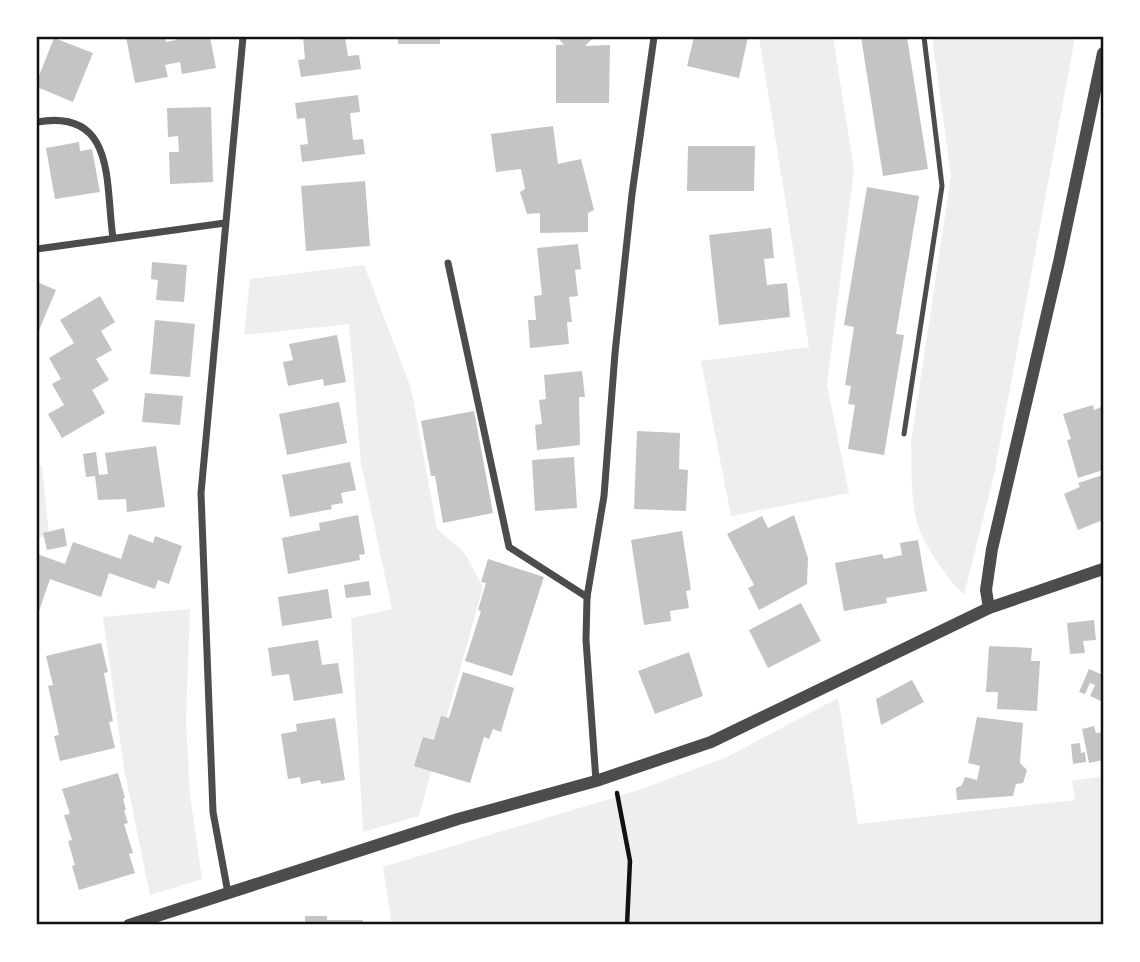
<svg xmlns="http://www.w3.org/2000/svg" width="1140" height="962" viewBox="0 0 1140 962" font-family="'Fira Sans Condensed',sans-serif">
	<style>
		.green { fill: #eee }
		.building { fill: #c4c4c4 }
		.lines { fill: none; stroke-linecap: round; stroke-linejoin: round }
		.path { stroke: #111; stroke-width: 4.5 }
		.service { stroke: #4c4c4c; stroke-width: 5 }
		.minor { stroke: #4c4c4c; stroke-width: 7 }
		.tertiary { stroke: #4c4c4c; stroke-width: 12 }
		.neatline { fill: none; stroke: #111; stroke-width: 2.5 }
	</style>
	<rect width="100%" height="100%" fill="#fff"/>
	<g class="green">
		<path d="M759,37H833L854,170L827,385L849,493L731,516L701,361L809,347Z"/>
		<path d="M932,37H1075L994,475L964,595C948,580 925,546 918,526C910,500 912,469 911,443L951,176Z"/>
		<path d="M364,265L411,388L437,529L464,552L483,587L419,816L363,832L351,618L392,609L361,463L349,324L244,335L250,279Z"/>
		<path d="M37,466H42L49,536L37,538Z"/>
		<path d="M190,609L186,720L190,795L202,879L150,895L124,768L103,617Z"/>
		<path d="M838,698L858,824L1075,800L1072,781L1103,776V925H392L383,867L639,790L727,757Z"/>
	</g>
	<g class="building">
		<path d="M126,37H165L166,42L176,40L175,37H210L216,68L182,74L180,62L165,65L168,77L135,83Z"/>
		<path d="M303,37H345L348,56L359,55L361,69L301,77L298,60L305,59Z"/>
		<rect x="398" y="37" width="42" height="7"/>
		<path d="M557,37H594L585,46L610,45L609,103H556V45H564Z"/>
		<path d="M694,37H748L739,78L687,66Z"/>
		<path d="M861,37H907L928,169L883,176Z"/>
		<path d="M54,38L93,53L73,102L37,87V81Z"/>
		<path d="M358,95L360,112L350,113L353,140L363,139L365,154L302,162L300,145L308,144L305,118L297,119L295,103Z"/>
		<path d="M211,107L213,182L170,184L169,152H179L178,136L168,137L167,108Z"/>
		<path d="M553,126L558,164L581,159L594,210L588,213V232L540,233V213L527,214L520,192L525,189L521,169L496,172L491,134Z"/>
		<path d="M79,142L80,151L92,149L100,192L55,199L46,148Z"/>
		<path d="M688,146H755L754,191H687Z"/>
		<path d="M365,181L370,246L306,251L301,186Z"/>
		<path d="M867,187L919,196L896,334L904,335L884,455L848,449L855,405L848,404L851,386L845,385L854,327L844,325Z"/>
		<path d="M771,228L774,258L764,259L767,285L787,283L790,317L719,325L709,235Z"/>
		<path d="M578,244L581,269L575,270L578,296L569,297L572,322H567L569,344L530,348L528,320H536L534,296L542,295L537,248Z"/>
		<path d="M152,262L187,265L184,302L156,300L158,280L151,279Z"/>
		<path d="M37,282L56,290L37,335Z"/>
		<path d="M100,296L115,322L101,331L112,350L96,359L109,380L92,390L105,413L62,438L48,414L64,405L52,384L61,379L49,358L74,343L60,320Z"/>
		<path d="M155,320L195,324L190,377L150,374Z"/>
		<path d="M337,335L346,382L324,386L323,379L288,386L283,362L293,360L289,344Z"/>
		<path d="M582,371L585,397H579L580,445L537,450L535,425L542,424L539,400L546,399L544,375Z"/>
		<path d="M145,393L183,396L180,425L142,422Z"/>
		<path d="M339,402L347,443L287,455L279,414Z"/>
		<path d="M1093,405L1094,410L1101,407L1103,413V470L1078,478L1067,440L1071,439L1063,414Z"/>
		<path d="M474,411L493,513L443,523L435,476H431L421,421Z"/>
		<path d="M637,431L680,433L679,469L688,470L686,511L634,509Z"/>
		<path d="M156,446L165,507L127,512L126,499L98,500L95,476L86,477L83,454L96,452L99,475L108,474L105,453Z"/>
		<path d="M574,457L577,508L535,511L532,460Z"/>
		<path d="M350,462L356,490L341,493L343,503L331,505L332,509L290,517L282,475Z"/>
		<path d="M1103,475V520L1078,530L1064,494L1080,487L1078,483Z"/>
		<path d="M358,515L365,554L359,555L360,560L288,574L282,538L320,530L319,523Z"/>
		<path d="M794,515L808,558L807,584L759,610L748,588L754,585L727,534L762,516L768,528Z"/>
		<path d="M64,528L67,546L47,550L43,533Z"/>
		<path d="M682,531L691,590L686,591L689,608L670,611L671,621L644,625L631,540Z"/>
		<path d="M129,534L153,543L155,536L182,546L169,584L158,580L155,589L109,573L101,597L50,579L37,617V554L65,564L73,542L121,559Z"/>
		<path d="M918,540L927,591L886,598L887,603L844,611L835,563L882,554L884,559L902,555L900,543Z"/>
		<path d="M488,559L544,577L512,676L465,661L481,611L478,610L486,583L481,582Z"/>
		<path d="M369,581L371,595L346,598L344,585Z"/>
		<path d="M328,589L332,618L282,626L278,597Z"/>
		<path d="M801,603L821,641L768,668L749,630Z"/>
		<path d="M1094,620L1096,640L1083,641L1085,653L1070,654L1067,623Z"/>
		<path d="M318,640L322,665L338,663L343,693L294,701L289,674L272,676L268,648Z"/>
		<path d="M101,643L108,672L104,673L113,721L109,722L115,748L60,761L54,736L59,735L48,686L53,685L46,656Z"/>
		<path d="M989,646L1032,648L1031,661H1040L1037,711L997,709L998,692H986Z"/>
		<path d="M689,652L703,696L655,714L638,671Z"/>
		<path d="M1089,669L1103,675V702L1090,696L1095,685L1090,683L1085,694L1079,692Z"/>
		<path d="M463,672L514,688L501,732L493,729L489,739L484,737L470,783L414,766L423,737L434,740L441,716L449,718Z"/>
		<path d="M912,680L924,702L881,725L876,699Z"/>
		<path d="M977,717L1023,723L1020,763L1027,770L1023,783L1016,784L1013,796L957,800L956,788L962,785L965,777L977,780L980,766L968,763Z"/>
		<path d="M335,718L345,780L321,784L320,780L301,784L300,777L288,779L281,734L297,731L296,724Z"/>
		<path d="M1094,726L1096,733L1103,732V760L1089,763L1082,729Z"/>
		<path d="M1080,743L1081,753L1085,752L1086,762L1073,764L1071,744Z"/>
		<path d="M118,773L125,798L123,799L126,810H124L128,823L124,824L133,853L129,854L135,873L79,890L72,866L75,865L68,841L72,840L64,815L70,814L62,789Z"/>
		<path d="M305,916H327V920H363V925H305Z"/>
	</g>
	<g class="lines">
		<path class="path" d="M617,793L630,861L627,925"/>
		<path class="service" d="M904,434L942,186L924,37"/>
		<g class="minor">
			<path d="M37,122C117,108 105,185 113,238"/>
			<path d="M37,249L225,223"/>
			<path d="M448,263L509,547L587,597"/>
			<path d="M596,781L586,640L587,597L604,496L615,353L632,194L654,37"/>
			<path d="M228,893L213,812L201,493L243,37"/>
		</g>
		<g class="tertiary">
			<path d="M989,608L986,590L992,549L1059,262L1103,53"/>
			<path d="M129,925L458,819L596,781L711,742L989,608L1103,569"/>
		</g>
	</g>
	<rect width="1140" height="962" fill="none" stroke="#ffffff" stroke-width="77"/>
	<rect x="38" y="38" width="1064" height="885" class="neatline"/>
</svg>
